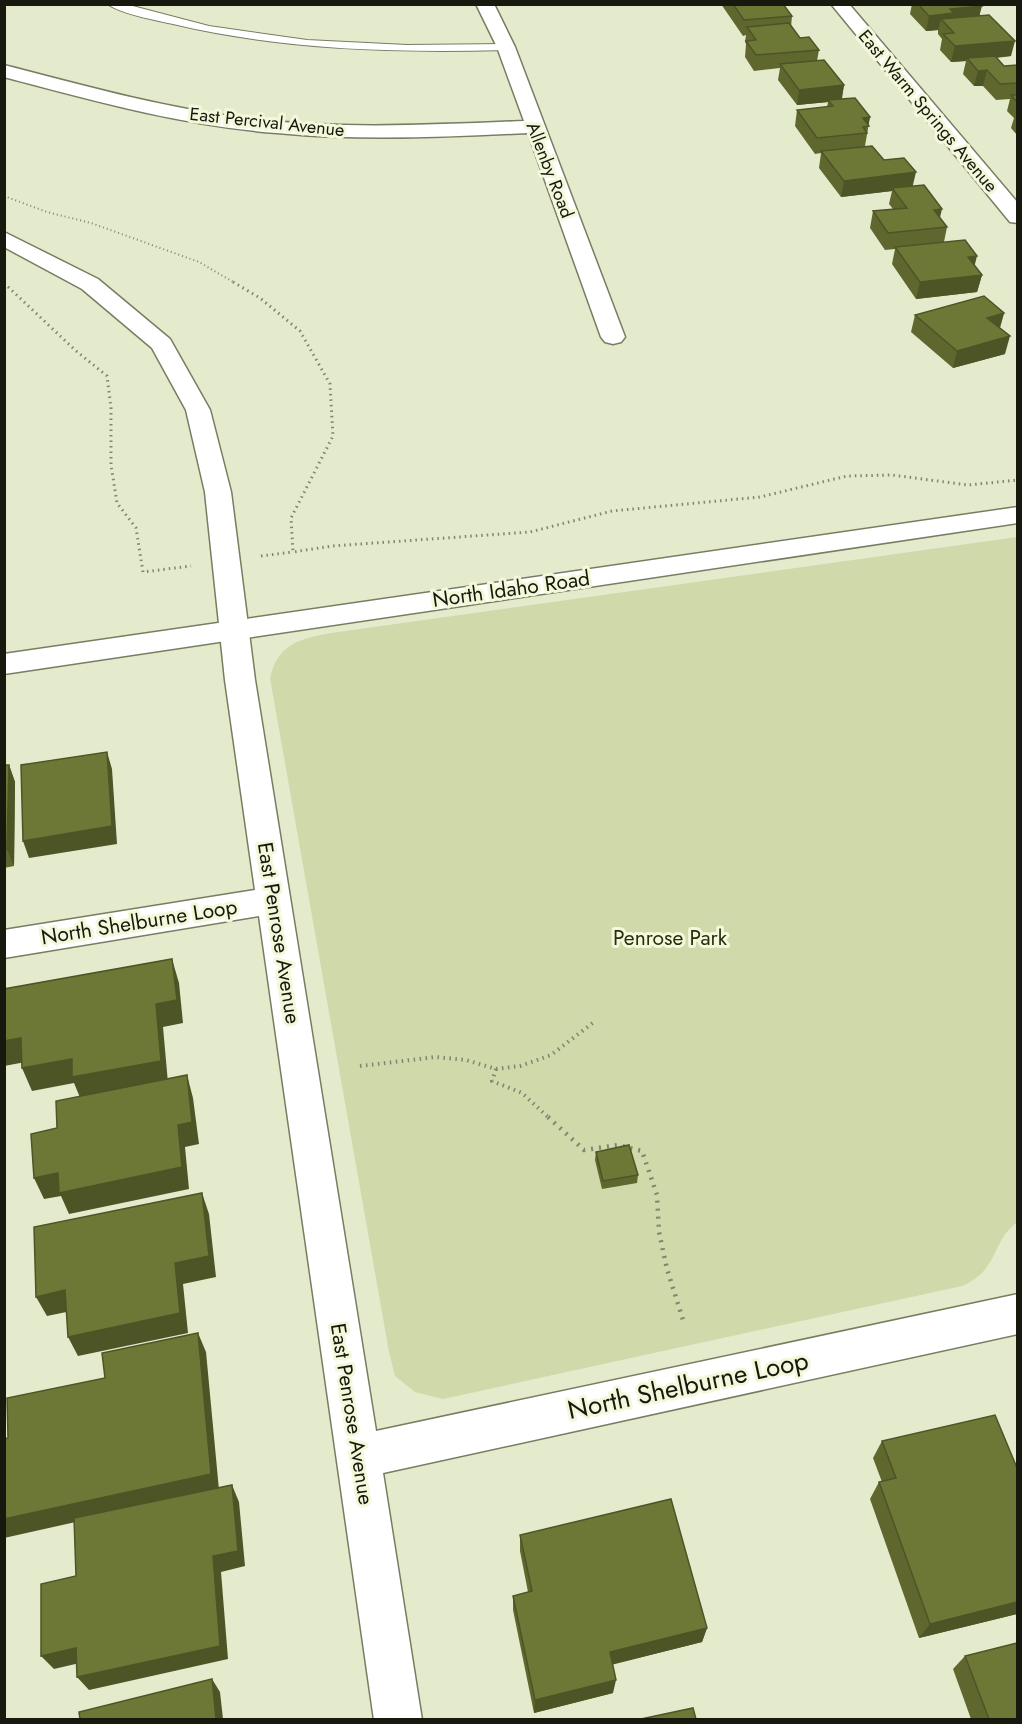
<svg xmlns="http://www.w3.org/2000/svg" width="1022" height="1724" viewBox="0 0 1022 1724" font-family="Jost,sans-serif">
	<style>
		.green { fill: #d0d9aa }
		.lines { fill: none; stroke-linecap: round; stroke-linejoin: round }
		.service-casing { stroke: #787d62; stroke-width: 2 }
		.minor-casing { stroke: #787d62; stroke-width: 3 }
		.secondary-casing { stroke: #787d62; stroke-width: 3 }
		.path-far3 { stroke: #828571; stroke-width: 2; stroke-dasharray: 1 3; stroke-linecap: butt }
		.path-far2 { stroke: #828571; stroke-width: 3; stroke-dasharray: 1.5 4; stroke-linecap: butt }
		.path-far1 { stroke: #828571; stroke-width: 4; stroke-dasharray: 1.5 4.5; stroke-linecap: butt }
		.path { stroke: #828571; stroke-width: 4.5; stroke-dasharray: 2 6; stroke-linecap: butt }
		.service { fill: #fff; fill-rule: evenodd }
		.minor { fill: #fff; fill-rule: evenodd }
		.secondary { fill: #fff; fill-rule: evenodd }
		.wall { fill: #5f672e }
		.shaded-wall { fill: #4d5426 }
		.building { fill: #6e7836; stroke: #4d5426; stroke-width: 1.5 }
		.labels { text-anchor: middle; stroke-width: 6; stroke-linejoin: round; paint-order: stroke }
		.far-street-label { font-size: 18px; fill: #17180e; stroke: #f2f8d9 }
		.street-label { font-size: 21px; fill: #17180e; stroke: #f2f8d9 }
		.park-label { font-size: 21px; fill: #292e10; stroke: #f2f8d9 }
		.near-street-label { font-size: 26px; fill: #17180e; stroke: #f2f8d9 }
	</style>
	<rect width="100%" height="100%" fill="#e4eacc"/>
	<path class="green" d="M1017,537L1018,1222C991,1240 1000,1270 962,1286L443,1399L415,1392L395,1376L389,1352L270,678C278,644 299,639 331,633Z"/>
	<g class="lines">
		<defs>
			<path id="service" d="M107,4H125L209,26L307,40L407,45L506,44L511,47L506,50C393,53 283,50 173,24C154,20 122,14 107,4Z"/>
			<g id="minor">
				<path d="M476,4H494L515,47L625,337L621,342L613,344L605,342L601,337L528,133C444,137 360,141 277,133C184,126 94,101 4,77V65C81,85 157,106 236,117C331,130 428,125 524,121L497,47Z"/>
				<path d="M831,4H849L1018,203V223L1010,222Z"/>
				<path d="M4,232L98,279L170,339L210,410L231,492L255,680L376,1431L1018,1294V1334L383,1473L422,1720H374L259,916L4,958V930L255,890L225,680L205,492L186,410L152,348L82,289L4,247Z"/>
			</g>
			<path id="secondary" d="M1018,507V523L4,674V654Z"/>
		</defs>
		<use href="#service" class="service-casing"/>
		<use href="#minor" class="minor-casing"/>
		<use href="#secondary" class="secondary-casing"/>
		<path class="path-far3" d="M4,196L47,212L91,223L199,262L235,283"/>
		<g class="path-far2">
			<path d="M233,282L260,298L300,331L330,384L333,436L291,518L293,552L332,546L530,532L612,511L760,497L847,476L892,475L968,485L1018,480"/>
			<path d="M4,283L75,350L107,376L111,408V465L117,503L136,528L143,572L191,566"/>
			<path d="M261,556L293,552"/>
		</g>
		<g class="path-far1">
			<path d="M360,1066L436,1057L466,1060L496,1069L520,1066L551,1055L594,1022"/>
			<path d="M496,1069L492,1081L522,1093L549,1118"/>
		</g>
		<path class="path" d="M548,1117L584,1150L618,1145L642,1151L657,1195L659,1232L667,1269L684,1323"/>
		<use href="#service" class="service"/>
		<use href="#minor" class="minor"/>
		<use href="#secondary" class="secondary"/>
	</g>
	<g class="wall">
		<path d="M721,4H783L792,16L791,27L800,38L819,50L817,61L844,85L842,99L870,117L865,146L884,160L913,186L947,227L944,242L974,265L982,275L977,292L916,299L892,264L895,249L885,250L870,228L873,211L893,209L889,204L892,191L841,197L819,168L821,153L815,154L795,126L797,110L827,107L828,102L797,105L778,80L780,68L754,71L745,57L746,44L745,42L746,35L743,36Z"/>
		<path d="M912,4H980V15L1011,56L996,58L1004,66L1017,65V135L1011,128L1014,118L1007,111L1010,99L996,100L983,86H974L963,74L966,61L951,62L940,50L942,39L938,34V30L926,31L910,14Z"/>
		<path d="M1004,313L1000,328L1005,354L953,368L911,332L915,315Z"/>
		<path d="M4,765H9L15,782L14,866L4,868Z"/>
		<path d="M596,1152L638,1175L637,1183L602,1189L595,1160Z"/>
		<path d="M882,1441L1017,1468V1614L919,1638L870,1499L879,1482H882L873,1458Z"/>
		<path d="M520,1535L707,1628L702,1642L613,1664V1693L534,1713L513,1610V1596L528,1592L520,1551Z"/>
		<path d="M965,1656L1017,1719H971L953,1669Z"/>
	</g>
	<g class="shaded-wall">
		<path d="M982,6L978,21L941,19L938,30L926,31L929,16L950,9Z"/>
		<path d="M1015,41L1011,56L968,60L967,58L966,61L951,62L955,46Z"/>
		<path d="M987,70L983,86H974L978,71Z"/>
		<path d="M844,85L841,101L828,100V102L797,105L799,90Z"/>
		<path d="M870,117L868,126L863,118Z"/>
		<path d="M916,172L912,189L892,188V191L841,197L844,181Z"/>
		<path d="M942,209L938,226L934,210Z"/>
		<path d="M977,256L973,272L968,257Z"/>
		<path d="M982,275L977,292L916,299L920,282Z"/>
		<path d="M1004,313L999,330L987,318Z"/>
		<path d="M1010,336L1005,354L953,368L957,351Z"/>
		<path d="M107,752L112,769L117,844L29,858L23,841Z"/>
		<path d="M9,765L15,782L14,866L7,849Z"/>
		<path d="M172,959L179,983L183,1023L163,1027L168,1083L81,1100L74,1083L32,1091L22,1068L72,1059L156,1004Z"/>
		<path d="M21,1038L31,1061L4,1066V1041Z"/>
		<path d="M187,1075L193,1098L199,1144L185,1147L189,1189L69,1214L61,1196L44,1199L34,1178L178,1125Z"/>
		<path d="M202,1193L209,1214L216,1277L183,1284L188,1333L78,1356L68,1337L175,1263Z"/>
		<path d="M65,1290L76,1310L47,1316L36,1297Z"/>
		<path d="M198,1333L206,1352L219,1490L4,1538V1519Z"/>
		<path d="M232,1485L239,1502L245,1566L221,1572L228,1659L89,1690L77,1677L213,1556Z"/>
		<path d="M1017,1602V1614L919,1638L930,1624Z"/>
		<path d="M707,1628L702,1642L607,1666L610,1652Z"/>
		<path d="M76,1648L88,1661L54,1669L41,1656Z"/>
		<path d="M212,1679L220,1692L223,1719H216Z"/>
		<path d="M616,1680L613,1693L534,1713L535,1700Z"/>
	</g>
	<g class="building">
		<path d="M733,4H783L792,16L744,20Z"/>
		<path d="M918,4H980L982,6L950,9L954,13L929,16Z"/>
		<path d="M989,15L1015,41L955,46L943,34L954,33L941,19Z"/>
		<path d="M789,23L800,38L809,37L819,50L756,55L746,41L756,40L747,27Z"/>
		<path d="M995,56L1004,66L1017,65V83L1000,84L987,70L978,71L967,58Z"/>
		<path d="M824,60L844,85L799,90L780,64Z"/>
		<path d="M1011,95H1017V102Z"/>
		<path d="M855,98L870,117L863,118L869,126L863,127L867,133L817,138L797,110L833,106L828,100Z"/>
		<path d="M872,146L884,160L904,158L916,172L844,181L821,151Z"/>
		<path d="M924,185L942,209L934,210L947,227L888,233L873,211L907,208L892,188Z"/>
		<path d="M965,240L977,256L968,257L982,275L920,282L895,247Z"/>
		<path d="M984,296L1004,313L987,318L1010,336L957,351L915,315Z"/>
		<path d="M107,752L112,826L23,841L21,765Z"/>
		<path d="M4,765H9L7,849L4,850Z"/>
		<path d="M172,959L177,1000L156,1004L161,1061L72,1077V1059L22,1068L21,1038L4,1041V989Z"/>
		<path d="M187,1075L192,1122L178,1125L182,1167L59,1193L58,1173L34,1178L31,1134L57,1128L56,1101Z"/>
		<path d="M629,1145L638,1175L603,1181L596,1152Z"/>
		<path d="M202,1193L209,1256L175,1263L180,1313L68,1337L65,1290L36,1297L34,1227Z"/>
		<path d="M198,1333L211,1474L4,1519V1439L8,1438L7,1398L105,1378L102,1353Z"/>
		<path d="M995,1415L1017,1468V1602L930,1624L879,1482L896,1478L882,1441Z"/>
		<path d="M232,1485L238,1551L213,1556L220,1646L77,1677L76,1648L41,1656V1584L76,1576L74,1518Z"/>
		<path d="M671,1499L707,1628L610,1652L616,1680L535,1700L513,1596L532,1591L520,1535Z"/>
		<path d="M1017,1643V1719H989L965,1656Z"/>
		<path d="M212,1679L216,1719H80L79,1712Z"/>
		<path d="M693,1708L696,1719H641Z"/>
	</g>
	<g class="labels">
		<g class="far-street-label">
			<text transform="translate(928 111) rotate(50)" y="6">East Warm Springs Avenue</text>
			<text transform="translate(267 122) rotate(6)" y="6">East Percival Avenue</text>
			<text transform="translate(550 170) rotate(69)" y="6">Allenby Road</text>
		</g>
		<g class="street-label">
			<text transform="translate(511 589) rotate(-8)" y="7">North Idaho Road</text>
			<text transform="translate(139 922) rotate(-9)" y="7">North Shelburne Loop</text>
			<text transform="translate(279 933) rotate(81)" y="7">East Penrose Avenue</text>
			<text transform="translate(352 1414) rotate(81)" y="7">East Penrose Avenue</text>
		</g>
		<g class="park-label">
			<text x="670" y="945">Penrose Park</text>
		</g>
		<g class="near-street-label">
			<text transform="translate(688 1385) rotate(-12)" y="9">North Shelburne Loop</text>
		</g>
	</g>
	<rect width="1022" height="1724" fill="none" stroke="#17180e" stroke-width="12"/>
</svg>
